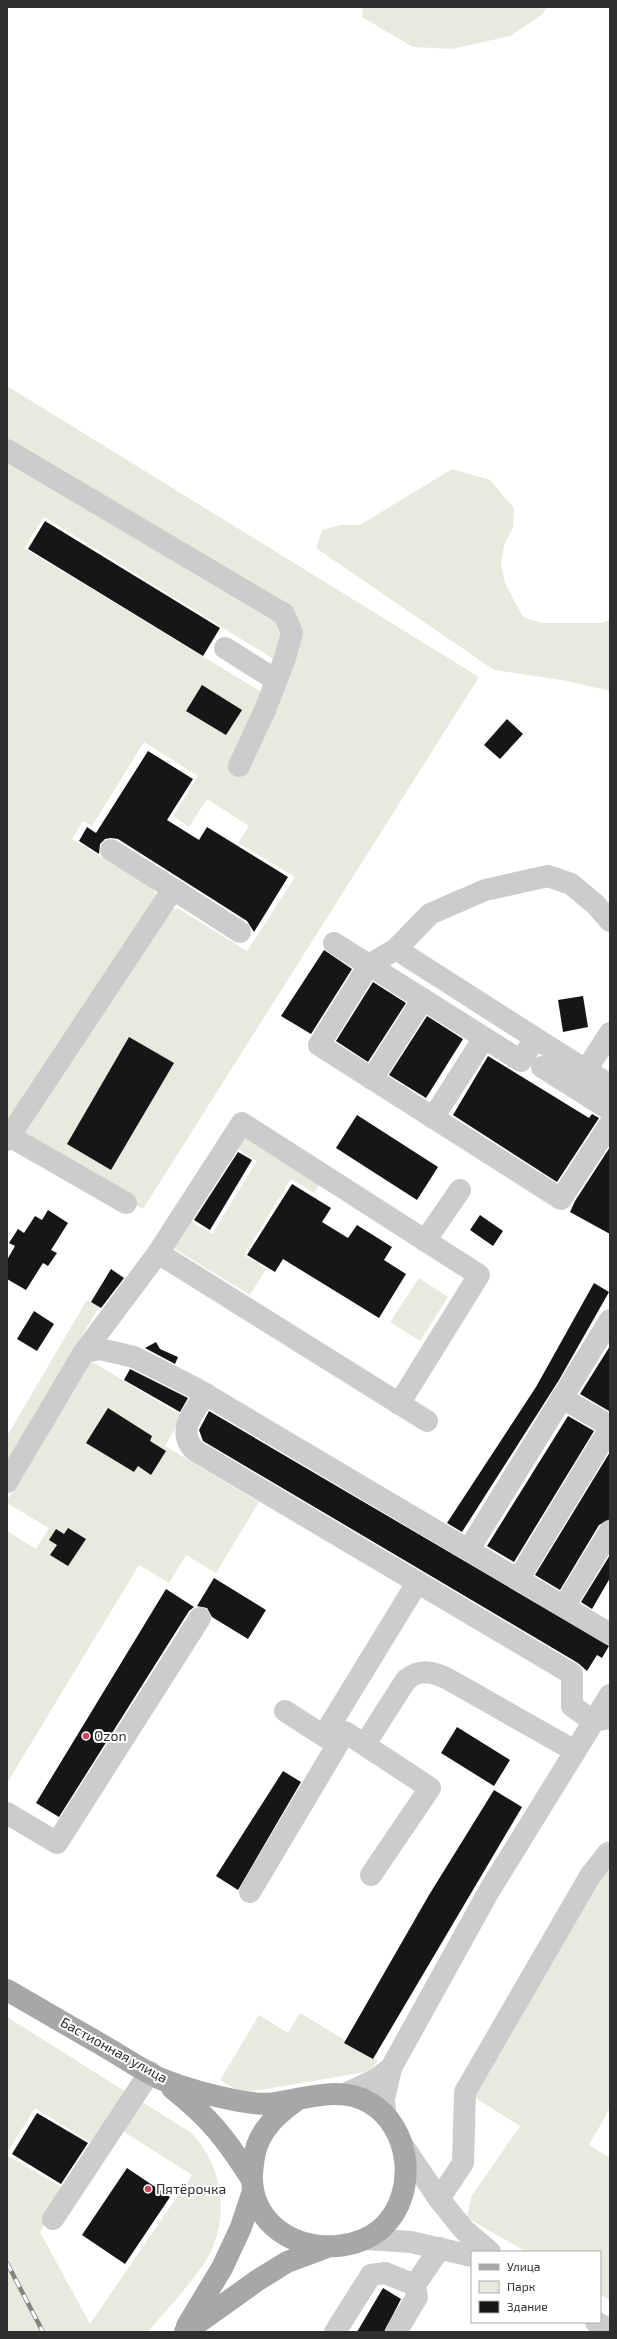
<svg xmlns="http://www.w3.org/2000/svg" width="617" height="2339" viewBox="0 0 617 2339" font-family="'Exo 2',sans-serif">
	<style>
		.green { fill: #e6ebde }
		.building { fill: #161616 }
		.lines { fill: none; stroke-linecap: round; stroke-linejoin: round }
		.minor { stroke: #ccc; stroke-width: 22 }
		.major { stroke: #a7a7a7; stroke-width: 22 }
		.rail-casing { stroke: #848484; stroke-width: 4.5 }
		.rail { stroke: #fff; stroke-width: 3; stroke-dasharray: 9; stroke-linecap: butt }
		.poi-dot { fill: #d4435a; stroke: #fff; stroke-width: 1.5 }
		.labels { text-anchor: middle; stroke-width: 4; stroke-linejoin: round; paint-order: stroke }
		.poi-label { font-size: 14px; fill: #2f2f2f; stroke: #fff; text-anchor: start }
		.street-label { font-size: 14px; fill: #2f2f2f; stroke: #fff }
	</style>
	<rect width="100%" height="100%" fill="#fff"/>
	<g class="green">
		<path d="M363,7H547L543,14L510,36L452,49L413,47L362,17Z"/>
		<path d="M7,386L479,677L143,1209L21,1135L67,1068L167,908L179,909L247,951L295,877L238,843L249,826L207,799L189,827L173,816L198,776L144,742L92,826L83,821L72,839L152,888L158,899L9,1128L7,1126V457L187,560L276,616C287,631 283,644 275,660L44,517L24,548L263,693L233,765L245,771L286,673L297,633C295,618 286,610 274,601L162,533L7,445Z"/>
		<path d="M452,469L490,480L514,508L513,527L504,545L501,564L505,583L523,617L542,623H601L610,620V691L562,680L494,670L316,548L322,530L341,525H360Z"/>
		<path d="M241,1132L321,1182L314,1193L291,1179L244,1255L266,1269L250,1295L170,1246L187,1219L212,1234L257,1161L233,1146Z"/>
		<path d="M419,1278L448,1297L420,1341L390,1322Z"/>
		<path d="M87,1300L99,1307L7,1461V1436Z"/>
		<path d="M91,1361L182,1416L165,1446L259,1502L216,1573L186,1555L169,1583L139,1565L7,1783V1531L36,1549L49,1528L7,1503V1500Z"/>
		<path d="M610,1871V2108L589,2145L610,2158V2300L600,2295V2252H527L467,2218L471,2197L520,2126L472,2096L601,1873Z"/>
		<path d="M300,2013L378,2060L371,2071L242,2093L220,2080L259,2015L288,2033Z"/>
		<path d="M7,2017L190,2132C222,2163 230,2213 210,2253C199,2276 165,2311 148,2332H7V2155L65,2189L40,2232L90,2324L192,2175L107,2121L92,2143L35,2108L7,2153Z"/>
	</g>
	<g class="building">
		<path d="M45,521L220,628L203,656L28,549Z"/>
		<path d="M202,685L242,710L226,735L186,711Z"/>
		<path d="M507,719L523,734L500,759L484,745Z"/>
		<path d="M148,751L193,779L167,820L199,840L207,827L288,877L254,932L247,921L118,839L111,838L105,839L100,844L99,854L79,841L87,827L96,833Z"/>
		<path d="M324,950L352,969L311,1034L281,1016Z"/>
		<path d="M373,982L406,1003L368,1062L336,1041Z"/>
		<path d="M583,996L588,1027L563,1032L558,1000Z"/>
		<path d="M427,1016L463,1039L426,1098L389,1075Z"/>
		<path d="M129,1037L174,1063L111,1170L67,1144Z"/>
		<path d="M488,1056L589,1118L592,1114L599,1118L557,1182L453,1115Z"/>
		<path d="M357,1115L438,1167L417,1200L336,1148Z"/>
		<path d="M610,1147V1234L570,1212L575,1201Z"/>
		<path d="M238,1152L252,1160L210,1230L194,1220Z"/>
		<path d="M292,1184L331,1208L322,1222L348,1238L357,1225L392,1247L384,1260L406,1274L379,1318L283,1259L275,1272L247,1255Z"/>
		<path d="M48,1210L68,1223L51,1250L57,1253L48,1266L43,1263L26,1290L7,1279V1260L15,1246L9,1243L18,1229L24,1233L35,1216L42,1220Z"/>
		<path d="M480,1215L503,1231L493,1246L470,1230Z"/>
		<path d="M111,1269L124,1278L101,1308L91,1302Z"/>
		<path d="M594,1283L609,1292L559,1380L462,1532L447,1523L536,1387Z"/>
		<path d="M34,1311L54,1324L37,1351L17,1339Z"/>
		<path d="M156,1342L160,1349L178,1357L175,1364L145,1348Z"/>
		<path d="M610,1346V1410L609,1411L580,1394Z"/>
		<path d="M130,1369L188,1398L180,1412L124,1380Z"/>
		<path d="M108,1408L152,1436L150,1441L166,1451L151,1475L138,1466L134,1472L86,1443Z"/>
		<path d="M209,1411L609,1646L602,1658L597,1655L587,1671L578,1663L203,1441L199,1430Z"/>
		<path d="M568,1416L594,1431L514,1562L487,1546Z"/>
		<path d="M610,1452V1519L599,1525L560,1590L535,1575Z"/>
		<path d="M68,1528L86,1539L68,1566L50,1555L57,1545L49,1540L56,1529L64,1534Z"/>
		<path d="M610,1555V1578L592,1609L581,1602Z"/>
		<path d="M214,1578L266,1610L248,1639L212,1617L207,1608L197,1606Z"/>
		<path d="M166,1589L194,1607L189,1611L59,1817L36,1803Z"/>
		<path d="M457,1727L510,1760L494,1786L441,1753Z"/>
		<path d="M283,1771L301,1782L238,1890L216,1876Z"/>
		<path d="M494,1790L522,1807L373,2059L344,2043L429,1895Z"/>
		<path d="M37,2113L88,2143L61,2184L12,2154Z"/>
		<path d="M127,2168L170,2197L125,2264L82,2235Z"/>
		<path d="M383,2288L401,2299L384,2332H357Z"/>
	</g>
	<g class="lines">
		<g class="minor">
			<path d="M7,450L284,614L292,633L285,658L265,710L239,766"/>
			<path d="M225,648L276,680"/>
			<path d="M111,850L173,889"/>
			<path d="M610,921L595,904L571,884L548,876L485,890L430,914L396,949L369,965L319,1045L561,1199L610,1124"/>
			<path d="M334,943L521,1061L535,1038L586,1070"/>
			<path d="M396,949L535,1038"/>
			<path d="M610,1033L586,1070L610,1085"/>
			<path d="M542,1067L610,1110"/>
			<path d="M372,1079L423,999"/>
			<path d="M433,1118L484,1038"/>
			<path d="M11,1137L126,1203"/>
			<path d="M7,1140L173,889L240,932"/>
			<path d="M425,1241L460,1190"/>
			<path d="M158,1253L242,1123L479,1275L399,1404"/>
			<path d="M84,1352L158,1253L427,1421"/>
			<path d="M206,1394C194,1412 176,1430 194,1450L572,1674V1706L593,1721L610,1718"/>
			<path d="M562,1398L610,1426"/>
			<path d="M7,1482L84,1352L100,1349L134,1357L195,1388L610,1634"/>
			<path d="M469,1549L610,1320"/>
			<path d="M519,1578L610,1428"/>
			<path d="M565,1605L610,1531"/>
			<path d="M285,1711L335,1743"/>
			<path d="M324,1735L417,1583"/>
			<path d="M365,1744L406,1680C419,1669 431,1671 446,1678L575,1751"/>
			<path d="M7,1813L57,1843L200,1618"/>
			<path d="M250,1892L345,1732L430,1788L371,1875"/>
			<path d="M345,2094L377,2079L391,2068"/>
			<path d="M385,2113L384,2099L391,2068L489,1891L610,1695"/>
			<path d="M403,2146L439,2199L464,2230L490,2252"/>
			<path d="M439,2199L463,2163L465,2092L590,1876L608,1853L610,1854"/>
			<path d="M53,2219L150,2072"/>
			<path d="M366,2239L411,2242L472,2256"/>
			<path d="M596,2322L610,2330"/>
			<path d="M335,2332L371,2275L385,2273L415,2285"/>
			<path d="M396,2332L417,2297L415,2285L440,2248"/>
		</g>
		<g class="major">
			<path d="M7,1990C41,2010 75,2029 109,2049C126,2059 143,2071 161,2079C186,2089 213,2096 239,2101C250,2103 264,2105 275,2103C306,2099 341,2085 370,2103C411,2127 418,2192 384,2226C372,2238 353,2245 337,2246C287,2250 245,2216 253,2164C254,2152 258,2140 265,2130C274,2117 284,2109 297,2100"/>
			<path d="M172,2088C209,2117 226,2139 251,2178"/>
			<path d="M187,2326L222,2268L241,2227L253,2191"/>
			<path d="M185,2332L258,2280L287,2262L325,2248"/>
		</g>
		<defs>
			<path id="rail" d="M7,2263L43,2332"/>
		</defs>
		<use href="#rail" class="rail-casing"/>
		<use href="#rail" class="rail"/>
	</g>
	<g class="poi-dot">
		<circle cx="86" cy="1736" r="4"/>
		<circle cx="148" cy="2189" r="4"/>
	</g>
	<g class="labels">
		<g class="poi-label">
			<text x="94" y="1741">Ozon</text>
			<text x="156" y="2194">Пятёрочка</text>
		</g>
		<g class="street-label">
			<text transform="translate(114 2050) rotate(29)" y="5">Бастионная улица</text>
		</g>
	</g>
	<rect width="617" height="2339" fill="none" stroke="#2f2f2f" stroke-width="16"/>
	<rect x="471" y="2251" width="130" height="72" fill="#ffffff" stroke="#acacac"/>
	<rect x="479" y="2264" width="20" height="6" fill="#a7a7a7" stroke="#acacac"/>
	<text x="507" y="2271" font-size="12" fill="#2f2f2f">Улица</text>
	<rect x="479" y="2281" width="20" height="12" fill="#e6ebde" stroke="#acacac"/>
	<text x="507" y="2291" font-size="12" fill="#2f2f2f">Парк</text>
	<rect x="479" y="2301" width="20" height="12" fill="#161616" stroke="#acacac"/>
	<text x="507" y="2311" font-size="12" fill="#2f2f2f">Здание</text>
</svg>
